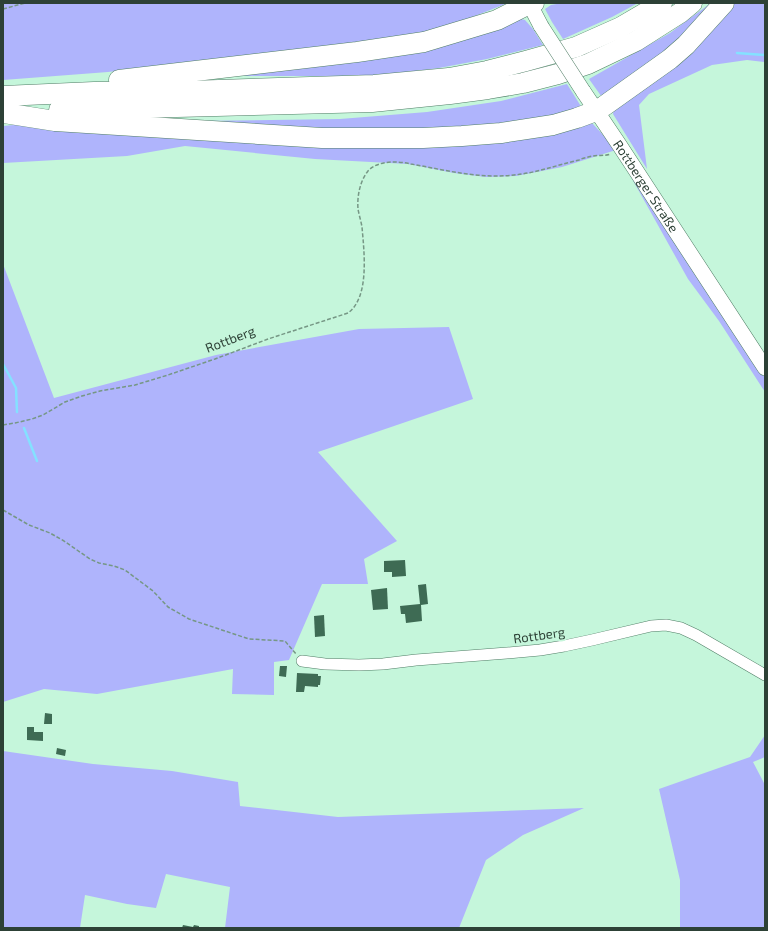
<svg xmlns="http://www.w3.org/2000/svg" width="768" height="931" viewBox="0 0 768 931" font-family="'Exo 2',sans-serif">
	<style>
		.green { fill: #afb4fc }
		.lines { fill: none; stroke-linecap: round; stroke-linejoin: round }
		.stream { stroke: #84e1ff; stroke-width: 2.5 }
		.building { fill: #3e6b54 }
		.street-casing { stroke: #507e66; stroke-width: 12 }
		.secondary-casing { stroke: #507e66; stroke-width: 16 }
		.highway-casing { stroke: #507e66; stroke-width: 21 }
		.path { stroke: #769785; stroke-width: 1.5; stroke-dasharray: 4 2; stroke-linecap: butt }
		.street { stroke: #fff; stroke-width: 11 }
		.secondary { stroke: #fff; stroke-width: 15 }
		.highway { stroke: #fff; stroke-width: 20 }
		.secondary-bridge-casing { stroke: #507e66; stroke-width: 16; stroke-linecap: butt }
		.secondary-bridge { stroke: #fff; stroke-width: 15 }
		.labels { text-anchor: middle; stroke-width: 4; stroke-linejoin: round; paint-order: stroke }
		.street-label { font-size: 13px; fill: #2d4136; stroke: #c5f6db }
	</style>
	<rect width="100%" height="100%" fill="#c5f6db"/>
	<g class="green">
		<path d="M3,3H508L429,34L108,72L3,80Z"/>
		<path d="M562,3H638L612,17L563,39L552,22L545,9L551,5Z"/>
		<path d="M711,3L698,25L604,100L589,79L670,33Z"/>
		<path d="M733,3H765V62L747,60L712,65L649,94L639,105L647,169L613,114L614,108Z"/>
		<path d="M514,17L525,20L533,29L543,45L487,59L439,68L384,75L323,76H236Z"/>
		<path d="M567,84L582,108L549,117L491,127L306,131L193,121L340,119L427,112L501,101Z"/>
		<path d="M592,123L617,150L751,353L765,376V392L719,321L688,279L616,150L562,167L516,176L486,177L454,173L408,164L315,159L185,146L127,156L3,163V126L14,125L180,132L347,142Z"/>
		<path d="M3,264L54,398L216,355L359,329L449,327L473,399L318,452L397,541L364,559L368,584H322L289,660L274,662V695L232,694L233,669L97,694L44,689L3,702Z"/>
		<path d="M765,735V757L753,762L765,785V928H680V880L659,789L750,757Z"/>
		<path d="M3,751L93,764L172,771L238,782L240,806L338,817L584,808L523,835L486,860L459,928H225L230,887L166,874L156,908L127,904L85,895L80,928H3Z"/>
	</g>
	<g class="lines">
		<g class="stream">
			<path d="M737,53L765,55"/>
			<path d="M3,364L16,388L17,412"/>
			<path d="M24,428L37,461"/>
		</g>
	</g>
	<g class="building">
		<path d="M405,560L406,576L392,577V572H384V561Z"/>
		<path d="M426,584L428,604L421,605L422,621L406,623L405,614H401L400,606L420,604L418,585Z"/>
		<path d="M387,588L388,609L373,610L371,590Z"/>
		<path d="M324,615L325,636L315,637L314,616Z"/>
		<path d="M280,666H287L286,677L279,676Z"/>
		<path d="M297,673L318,674V676H321L320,685H318V687L305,686L304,692H296Z"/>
		<path d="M45,713L52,714V724H44Z"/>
		<path d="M27,727H34V732H43V741L27,740Z"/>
		<path d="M57,748L66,750L65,756L56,754Z"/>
		<path d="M183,925L193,927L194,925L199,926V928H182Z"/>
	</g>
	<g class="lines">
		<defs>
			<path id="street" d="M302,661L325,664L359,665L383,664L416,660L507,653L540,650L564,646L592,640L651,626L666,625L681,628L696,635L765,675"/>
			<g id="secondary">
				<path d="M529,3L541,26"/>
				<path id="s1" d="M583,91L620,146L765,368"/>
			</g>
			<g id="highway">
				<path d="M119,80L357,52L424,42L497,20L529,4L534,3"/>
				<path d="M3,96L94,92L188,91L374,85L449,78L487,71L526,61L576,47L621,27L662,3"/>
				<path d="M59,110L372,102L450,94L488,89L523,83L558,74L588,64L636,41L680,13L692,3"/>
				<path d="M4,113L55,121L322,138H423L462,136L501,133L553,125L577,118L596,111L604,106L670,59L686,45L724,3"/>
			</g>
		</defs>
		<use href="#street" class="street-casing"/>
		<use href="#secondary" class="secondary-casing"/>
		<use href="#highway" class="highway-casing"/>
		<g class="path">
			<path d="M3,9L25,3"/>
			<path d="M3,425L15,423L32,419L43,415L65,402L82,396L100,391L135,385L168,375L215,359L268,339L348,313C370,297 364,251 362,227C361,221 359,215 358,209C357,196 360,181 368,171C378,160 398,161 411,164C445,170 479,179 514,175C536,173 557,165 579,160C583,158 588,157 593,156C599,155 606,156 611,154"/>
			<path d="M3,510L29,525L50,533L64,541L90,559L99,563L114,566L125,570L153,591L168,607L189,619L249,639L285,641L296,654"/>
		</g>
		<use href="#street" class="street"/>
		<use href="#secondary" class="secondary"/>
		<use href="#highway" class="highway"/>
		<defs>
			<path id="secondary-bridge" d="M541,26L583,91"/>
		</defs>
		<use href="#secondary-bridge" class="secondary-bridge-casing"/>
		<use href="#secondary-bridge" class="secondary-bridge"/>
	</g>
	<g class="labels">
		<g class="street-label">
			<text dy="5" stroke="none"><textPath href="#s1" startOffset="114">Rottberger Straße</textPath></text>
			<text transform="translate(230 339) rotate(-21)" y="5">Rottberg</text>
			<text transform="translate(539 635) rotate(-8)" y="5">Rottberg</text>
		</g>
	</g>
	<rect width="768" height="931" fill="none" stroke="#2d4136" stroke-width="8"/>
</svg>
